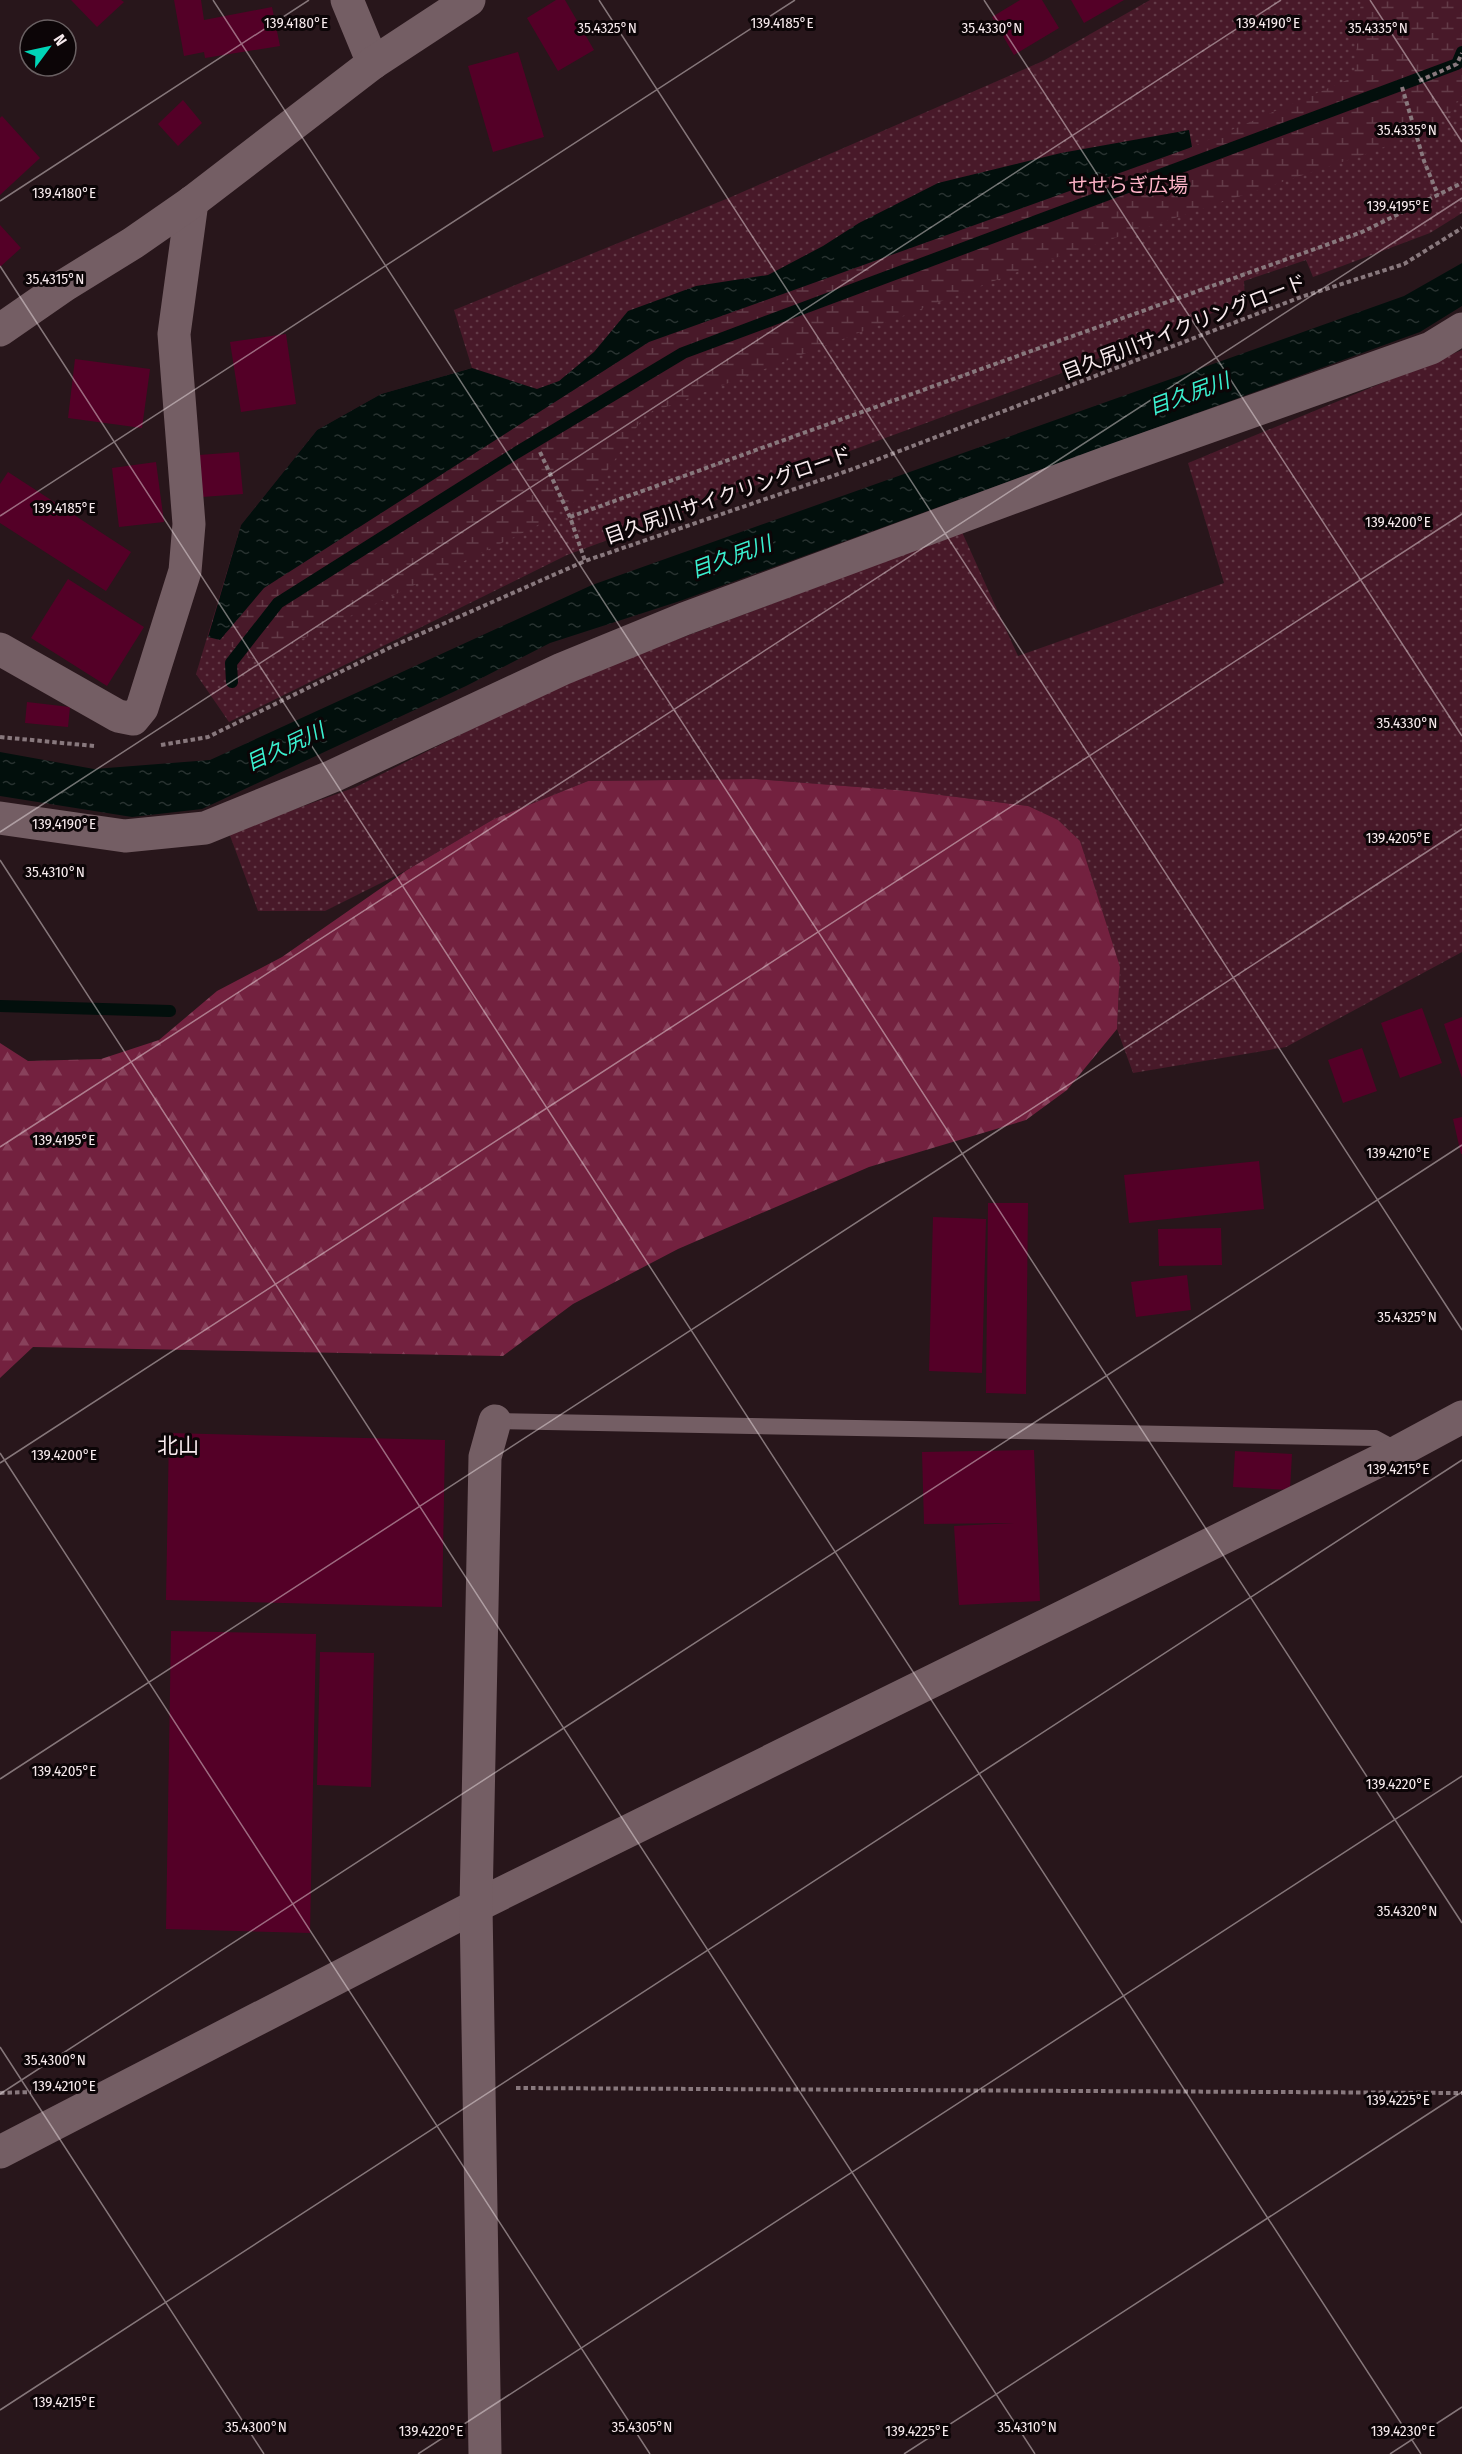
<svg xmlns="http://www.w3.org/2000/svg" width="1462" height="2454" viewBox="0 0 1462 2454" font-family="'Fira Sans Condensed','Noto Sans JP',sans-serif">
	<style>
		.grass { fill: url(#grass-dots) }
		.forest { fill: url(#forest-firs) }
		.wetland { fill: url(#wetland-marsh) }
		.water { fill: url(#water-ripples) }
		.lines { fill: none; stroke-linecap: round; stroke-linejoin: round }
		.stream { stroke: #020f0c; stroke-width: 12 }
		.building { fill: #540027 }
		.path { stroke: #88787d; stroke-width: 4; stroke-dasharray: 4.5 3; stroke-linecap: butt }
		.service { stroke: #745e64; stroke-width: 16 }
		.minor { stroke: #745e64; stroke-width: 33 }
		.tertiary { stroke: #745e64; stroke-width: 33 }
		.ticks { fill: none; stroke: #f7eaed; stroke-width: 1.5; stroke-opacity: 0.45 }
		.labels { text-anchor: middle; stroke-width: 6; stroke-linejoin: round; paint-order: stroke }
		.park-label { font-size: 20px; fill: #fcb3c7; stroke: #0c0507 }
		.street-label { font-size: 20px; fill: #f7eaed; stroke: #0c0507 }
		.water-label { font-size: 21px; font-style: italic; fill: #3aefcf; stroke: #0c0507 }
		.neighbourhood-label { font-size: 21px; fill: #f7eaed; stroke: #0c0507 }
		.ticks-label { font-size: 15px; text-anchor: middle; fill: #f7eaed; stroke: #0c0507; stroke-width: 6; stroke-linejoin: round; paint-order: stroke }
	</style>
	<defs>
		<pattern id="grass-dots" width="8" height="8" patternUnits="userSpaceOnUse" patternTransform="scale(1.5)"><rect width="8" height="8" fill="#481929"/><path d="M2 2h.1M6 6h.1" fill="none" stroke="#633b48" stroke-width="1.8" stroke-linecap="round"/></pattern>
		<pattern id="forest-firs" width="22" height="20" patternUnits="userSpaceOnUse" patternTransform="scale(1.5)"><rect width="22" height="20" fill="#73213f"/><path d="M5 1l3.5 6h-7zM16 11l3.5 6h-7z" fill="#88415b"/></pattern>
		<pattern id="wetland-marsh" width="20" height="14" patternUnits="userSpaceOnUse" patternTransform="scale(1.5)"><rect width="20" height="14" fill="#481929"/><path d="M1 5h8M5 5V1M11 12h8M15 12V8" fill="none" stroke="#633b48"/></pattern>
		<pattern id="water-ripples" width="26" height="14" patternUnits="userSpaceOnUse" patternTransform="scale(1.5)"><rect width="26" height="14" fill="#020f0c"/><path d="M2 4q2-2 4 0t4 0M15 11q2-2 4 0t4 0" fill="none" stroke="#283230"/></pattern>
	</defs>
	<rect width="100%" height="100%" fill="#28161b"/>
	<g class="grass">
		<path d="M1150,0H1462V213L1430,233L1313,277L1306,260L1244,281L1245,300L1054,376L567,555L229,722L196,674L241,525L317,430L381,394L472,368L454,310L731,197L1043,61Z"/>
		<path d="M1462,350V952L1286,1047L1133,1073L1117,1029L1120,967L1028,806L909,791L756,779L588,781L494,819L407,870L325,911H258L229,833L356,787L567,681L962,532L1018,656L1224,583L1188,463Z"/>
	</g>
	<path class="forest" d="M756,779L909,791L1028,806L1058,820L1080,841L1120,967L1117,1029L1067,1090L1026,1120L869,1167L678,1249L573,1304L503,1356L33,1347L0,1378V1043L28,1061L101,1059L159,1040L217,991L282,957L407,870L494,819L588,781Z"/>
	<path class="wetland" d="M1361,0H1462V96L1446,119L1375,151L1046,261L645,415L595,489L533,528L257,661L220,640L264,588L649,342L1192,147L1354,77Z"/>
	<g class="water">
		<path d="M1189,130L1192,147L649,342L264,588L220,640L208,637L241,525L317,430L381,394L472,368L537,389L559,381L594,352L628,311L696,286L768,275L823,246L859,223L938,183L1061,153Z"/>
		<path d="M1462,263V306L1420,332L680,601L550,643L466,686L202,809L132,817L0,796V752L94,769L210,760L592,585L1404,296Z"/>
	</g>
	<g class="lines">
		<g class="stream">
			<path d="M232,682L231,663L278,603L516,453L683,353L1457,64L1462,52"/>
			<path d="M0,1006L170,1011"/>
		</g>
	</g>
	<g class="building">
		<path d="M71,0H121L124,2L97,27Z"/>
		<path d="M174,0H201L204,20L272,7L280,46L205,58L204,52L184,56Z"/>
		<path d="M556,0H565L594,50L558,71L527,18Z"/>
		<path d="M1020,0H1042L1059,28L1014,55L992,17Z"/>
		<path d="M1071,0H1124L1084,23Z"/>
		<path d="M518,52L544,137L493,152L468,66Z"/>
		<path d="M183,100L202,123L178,146L158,124Z"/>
		<path d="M2,116L40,158L0,195V118Z"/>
		<path d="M0,225L21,248L0,267Z"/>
		<path d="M286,334L296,404L241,412L230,342Z"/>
		<path d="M75,359L150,369L142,428L68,418Z"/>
		<path d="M239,452L243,494L202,497L199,455Z"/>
		<path d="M156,462L164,522L119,527L112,468Z"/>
		<path d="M8,472L131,552L106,591L0,523V484Z"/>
		<path d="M68,579L144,627L107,686L31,638Z"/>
		<path d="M27,702L70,707L68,727L25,723Z"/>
		<path d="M1422,1008L1442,1063L1400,1078L1381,1023Z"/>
		<path d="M1462,1017V1078L1444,1024Z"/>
		<path d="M1362,1048L1377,1091L1343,1103L1328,1060Z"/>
		<path d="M1462,1117V1154H1461L1453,1119Z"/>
		<path d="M1259,1161L1264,1209L1129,1223L1124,1175Z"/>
		<path d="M988,1203H1028L1026,1394L986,1393Z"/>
		<path d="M933,1217L986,1219L982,1373L929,1371Z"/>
		<path d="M1221,1228L1222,1265L1159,1266L1158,1229Z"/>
		<path d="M1187,1275L1191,1310L1136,1317L1131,1282Z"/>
		<path d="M169,1433L445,1440L442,1607L166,1600Z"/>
		<path d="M1034,1450L1040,1601L959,1605L954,1526L1014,1523L924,1524L922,1452Z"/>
		<path d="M1235,1451L1292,1454L1290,1490L1233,1487Z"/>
		<path d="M171,1631L316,1634L310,1933L166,1929Z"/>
		<path d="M320,1652L374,1653L371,1787L317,1785Z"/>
	</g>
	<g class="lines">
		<g class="path">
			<path d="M1419,81L1457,64L1462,53"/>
			<path d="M1402,87L1424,161L1438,195"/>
			<path d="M540,452L570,517L585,561"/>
			<path d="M570,517L1362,232L1462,183"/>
			<path d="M0,737L94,746"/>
			<path d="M161,745L208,737L393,646L585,561L850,470L1301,297L1404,264L1462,228"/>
			<path d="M516,2088L1462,2093"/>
			<path d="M0,2093L31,2092"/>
		</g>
		<path class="service" d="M495,1421L1375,1438L1399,1451"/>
		<g class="minor">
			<path d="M0,649L118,716L133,719L142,708L185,571L189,524L174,334L192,202"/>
			<path d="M0,818L125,836L205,828L333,776L562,669L684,619L1106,463L1431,348L1462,329"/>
			<path d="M0,2152L476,1906L1399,1451L1462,1417"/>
			<path d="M485,2454L476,1906L485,1457L495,1421"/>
		</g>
		<g class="tertiary">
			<path d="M347,0L373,63"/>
			<path d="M0,330L65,285L133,243L192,202L373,63L469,0"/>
		</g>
	</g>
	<path class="ticks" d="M213,0L1462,1923M599,0L1462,1330M984,0L1462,736M1370,0L1462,142M0,201L309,0M0,266L1421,2454M0,516L795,0M0,832L1281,0M0,860L1035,2454M0,1147L1462,198M0,1453L650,2454M0,1463L1462,514M0,1779L1462,829M0,2047L264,2454M0,2094L1462,1145M0,2410L1462,1460M418,2454L1462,1776M904,2454L1462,2092M1390,2454L1462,2407"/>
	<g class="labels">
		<g class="park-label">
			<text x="1128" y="192">せせらぎ広場</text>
		</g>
		<g class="street-label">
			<text transform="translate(1184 327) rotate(-21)" y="7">目久尻川サイクリングロード</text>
			<text transform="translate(728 495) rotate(-19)" y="7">目久尻川サイクリングロード</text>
		</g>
		<g class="water-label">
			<text transform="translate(1189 394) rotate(-20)" y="7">目久尻川</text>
			<text transform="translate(731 557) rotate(-20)" y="7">目久尻川</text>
			<text transform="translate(285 747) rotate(-25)" y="7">目久尻川</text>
		</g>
		<g class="neighbourhood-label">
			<text x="178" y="1453">北山</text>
		</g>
	</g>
	<g class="ticks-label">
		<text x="296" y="28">139.4180°E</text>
		<text x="782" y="28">139.4185°E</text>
		<text x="1268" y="28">139.4190°E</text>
		<text x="992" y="33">35.4330°N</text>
		<text x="607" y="33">35.4325°N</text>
		<text x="1378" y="33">35.4335°N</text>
		<text x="1407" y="135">35.4335°N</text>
		<text x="64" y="198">139.4180°E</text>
		<text x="1398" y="211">139.4195°E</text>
		<text x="55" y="284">35.4315°N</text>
		<text x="64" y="513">139.4185°E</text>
		<text x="1398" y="527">139.4200°E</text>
		<text x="1407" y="728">35.4330°N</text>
		<text x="64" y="829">139.4190°E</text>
		<text x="1398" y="843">139.4205°E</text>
		<text x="55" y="877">35.4310°N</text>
		<text x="64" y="1145">139.4195°E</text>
		<text x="1398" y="1158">139.4210°E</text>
		<text x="1407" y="1322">35.4325°N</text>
		<text x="64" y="1460">139.4200°E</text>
		<text x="1398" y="1474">139.4215°E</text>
		<text x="64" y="1776">139.4205°E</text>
		<text x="1398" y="1789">139.4220°E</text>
		<text x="1407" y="1916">35.4320°N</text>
		<text x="55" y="2065">35.4300°N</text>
		<text x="64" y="2091">139.4210°E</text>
		<text x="1398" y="2105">139.4225°E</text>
		<text x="64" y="2407">139.4215°E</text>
		<text x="256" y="2432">35.4300°N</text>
		<text x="642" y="2432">35.4305°N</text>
		<text x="1027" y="2432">35.4310°N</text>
		<text x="431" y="2436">139.4220°E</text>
		<text x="917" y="2436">139.4225°E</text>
		<text x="1403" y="2436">139.4230°E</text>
	</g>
	<g transform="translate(48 48) rotate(57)"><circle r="28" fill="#0c0507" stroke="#6a6163" stroke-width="1.5"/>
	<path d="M0-4.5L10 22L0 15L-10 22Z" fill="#00d5b7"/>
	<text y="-9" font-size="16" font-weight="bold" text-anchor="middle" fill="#f7eaed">N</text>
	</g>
</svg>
